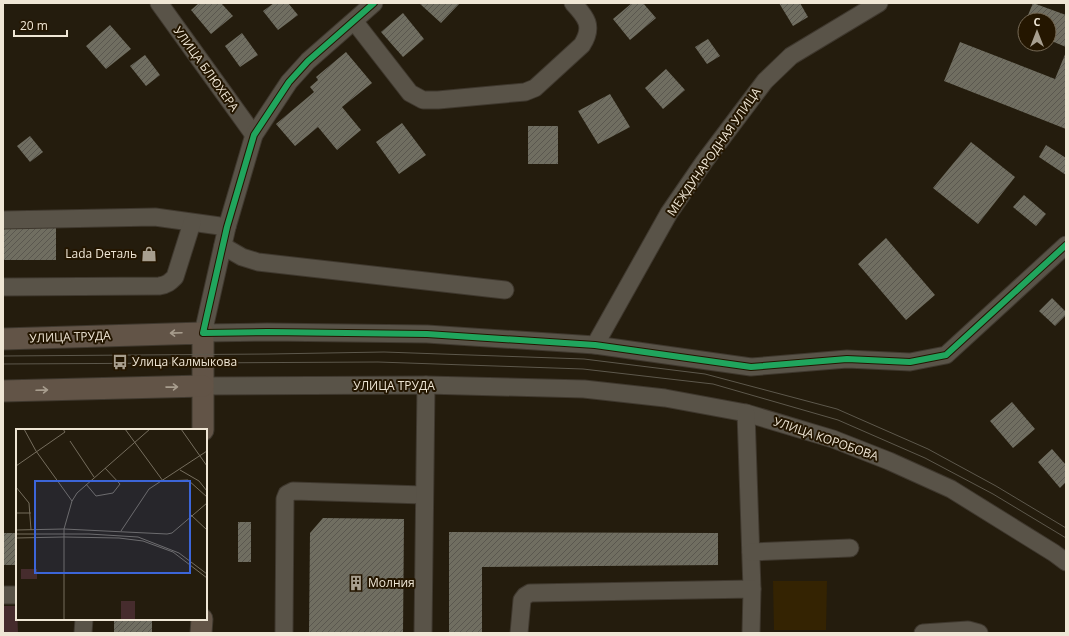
<svg xmlns="http://www.w3.org/2000/svg" width="1069" height="636" viewBox="0 0 1069 636" font-family="'Open Sans',sans-serif">
	<style>
		.built { fill: #342302 }
		.park { fill: #462c2d }
		.building { fill: url(#building-hatch) }
		.lines { fill: none; stroke-linecap: round; stroke-linejoin: round }
		.minor-casing { stroke: #3f382e; stroke-width: 19 }
		.major-casing { stroke: #3f382e; stroke-width: 23 }
		.minor { stroke: #595348; stroke-width: 17 }
		.major { stroke: #625447; stroke-width: 21 }
		.tram { stroke: #5d584c; stroke-width: 1 }
		.cycleway-casing { stroke: #241600; stroke-width: 8 }
		.cycleway { stroke: #20a55d; stroke-width: 6 }
		.oneway { stroke: #a89d8e }
		.labels { text-anchor: middle; stroke-width: 4; stroke-linejoin: round; paint-order: stroke }
		.street-label { font-size: 12px; fill: #efe6d5; stroke: #241600 }
		.poi-label { font-size: 12px; fill: #efe6d5; stroke: #241600; text-anchor: start }
		.inset-road { fill: none; stroke: #756d5d; stroke-width: 1 }
		.view { fill: #3c65d8; fill-opacity: 0.15; stroke: #3c65d8; stroke-width: 2 }
		.inset-edge { fill: none; stroke: #efe6d5; stroke-width: 2 }
	</style>
	<defs>
		<pattern id="building-hatch" width="6" height="6" patternUnits="userSpaceOnUse"><rect width="6" height="6" fill="#706e61"/><path d="M-1 1l2-2M0 6l6-6M5 7l2-2" fill="none" stroke="#5a574f"/></pattern>
	</defs>
	<rect width="100%" height="100%" fill="#241c0d"/>
	<path class="built" d="M773,581H827L826,630H774Z"/>
	<path class="park" d="M3,606H17L18,633H3Z"/>
	<g class="building">
		<path d="M199,3H221L233,16L211,34L191,10Z"/>
		<path d="M274,3H288L298,15L278,30L263,11Z"/>
		<path d="M419,3H458L459,4L441,23Z"/>
		<path d="M632,3H643L656,18L630,40L613,19Z"/>
		<path d="M779,3H800L808,17L793,26Z"/>
		<path d="M1033,3L1066,15V47L1049,40V20H1026Z"/>
		<path d="M403,13L424,39L403,57L381,32Z"/>
		<path d="M110,25L131,49L106,69L86,46Z"/>
		<path d="M242,33L258,55L240,67L225,46Z"/>
		<path d="M708,39L720,56L707,64L695,47Z"/>
		<path d="M960,42L1055,79L1066,52V129L944,81Z"/>
		<path d="M346,52L372,83L342,107L361,130L337,150L318,127L295,146L276,124L314,92L310,87L318,80L316,77Z"/>
		<path d="M145,55L160,75L146,86L130,66Z"/>
		<path d="M666,69L685,90L663,109L645,88Z"/>
		<path d="M610,94L630,127L598,144L578,111Z"/>
		<path d="M402,123L426,155L399,174L376,142Z"/>
		<rect x="528" y="126" width="30" height="38"/>
		<path d="M30,136L43,152L30,162L17,146Z"/>
		<path d="M971,142L1015,177L978,224L933,188Z"/>
		<path d="M1046,145L1066,158V175L1039,157Z"/>
		<path d="M1024,195L1046,214L1036,226L1013,207Z"/>
		<rect x="3" y="224" width="53" height="36"/>
		<path d="M886,238L935,295L906,320L858,264Z"/>
		<path d="M1052,298L1066,312V315L1055,326L1039,311Z"/>
		<path d="M1012,402L1035,429L1013,448L990,421Z"/>
		<rect x="140" y="428" width="21" height="2"/>
		<path d="M1052,449L1066,465V482L1060,488L1038,462Z"/>
		<path d="M323,518L404,519L403,633H309L310,533Z"/>
		<rect x="238" y="522" width="13" height="40"/>
		<path d="M449,532L718,533V565L482,567V633H449Z"/>
		<rect x="3" y="533" width="14" height="32"/>
		<rect x="114" y="619" width="38" height="14"/>
	</g>
	<g class="lines">
		<defs>
			<g id="minor">
				<path d="M159,3L254,135"/>
				<path d="M374,3L308,61L289,82L254,135L227,227L203,333L267,332L427,334L595,345L751,367L847,359L910,362L946,355L1066,245"/>
				<path d="M354,21L410,93L423,100H438L525,92L535,88L582,45C594,26 586,17 573,3"/>
				<path d="M3,220L155,217L227,227"/>
				<path d="M223,246L242,257L258,262L505,290"/>
				<path d="M3,287L159,286C167,285 170,282 175,277L192,223"/>
				<path d="M595,345L669,213L704,162L765,81L791,56L879,3"/>
				<path d="M203,386L426,385L584,389L665,398L746,413L833,439L889,461L951,489L1054,553L1066,562"/>
				<path d="M746,413L752,589"/>
				<path d="M751,552L850,548"/>
				<path d="M3,595H17"/>
				<path d="M83,633L84,619"/>
				<path d="M284,633L285,499L287,494L293,491L424,495"/>
				<path d="M423,633L426,385"/>
				<path d="M519,633L522,600L525,596L530,593L752,589L751,633"/>
				<path d="M923,633L968,630L979,633"/>
			</g>
			<g id="major">
				<path d="M3,339L203,333V430"/>
				<path d="M3,391L203,386"/>
				<path d="M201,633L202,619"/>
			</g>
		</defs>
		<use href="#minor" class="minor-casing"/>
		<use href="#major" class="major-casing"/>
		<use href="#minor" class="minor"/>
		<use href="#major" class="major"/>
		<g class="tram">
			<path d="M3,356L269,354L384,352L584,359L705,374L837,409L928,449L996,486L1066,528"/>
			<path d="M3,364L378,362L583,369L713,384L838,420L925,458L993,494L1066,538"/>
		</g>
		<defs>
			<path id="cycleway" d="M374,3L308,61L289,82L254,135L227,227L203,333L267,332L427,334L595,345L751,367L847,359L910,362L946,355L1066,245"/>
		</defs>
		<use href="#cycleway" class="cycleway-casing"/>
		<use href="#cycleway" class="cycleway"/>
	</g>
	<defs><path id="oneway-shaft" d="M-6 0H5M1.5-3L5.5 0L1.5 3" fill="none" stroke-width="1.6" stroke-linecap="round" stroke-linejoin="round"/></defs>
	<g class="oneway">
		<use href="#oneway-shaft" transform="translate(176 333) rotate(178)"/>
		<use href="#oneway-shaft" transform="translate(172 387) rotate(-1)"/>
		<use href="#oneway-shaft" transform="translate(42 390) rotate(-2)"/>
	</g>
	<defs>
		<symbol id="shop-bare" viewBox="-9 -9 18 18"><path d="M-5-2.5h2.3a2.7 3.5 0 0 1 5.4 0H5L5.5 6h-11ZM-1.5-2.5h3a1.5 2.3 0 0 0-3 0Z" fill="#a89f8f" stroke="#241600" stroke-width="2.5" paint-order="stroke"/></symbol>
		<symbol id="bus-bare" viewBox="-9 -9 18 18"><path d="M-5-6H5V4H4V6H2V4H-2V6H-4V4H-5ZM-3.5-4V0h7V-4ZM-3.5 1.2v1.5H-2V1.2ZM2 1.2v1.5H3.5V1.2Z" fill="#a89f8f" stroke="#241600" stroke-width="2.5" paint-order="stroke"/></symbol>
		<symbol id="building-bare" viewBox="-9 -9 18 18"><path d="M-4-6H4V6H1V3H-1V6H-4ZM-2.5-4.3h1.7v1.8h-1.7ZM.8-4.3h1.7v1.8H.8ZM-2.5-1h1.7V.8h-1.7ZM.8-1h1.7V.8H.8Z" fill="#a89f8f" stroke="#241600" stroke-width="2.5" paint-order="stroke"/></symbol>
	</defs>
	<g fill-rule="evenodd">
		<use href="#shop-bare" x="138" y="243" width="22" height="22"/>
		<use href="#bus-bare" x="109" y="351" width="22" height="22"/>
		<use href="#building-bare" x="345" y="572" width="22" height="22"/>
	</g>
	<g class="labels">
		<g class="street-label">
			<text transform="translate(206 69) rotate(54)" y="4">УЛИЦА БЛЮХЕРА</text>
			<text transform="translate(714 152) rotate(-55)" y="4">МЕЖДУНАРОДНАЯ УЛИЦА</text>
			<text transform="translate(70 337) rotate(-2)" y="4">УЛИЦА ТРУДА</text>
			<text x="394" y="390">УЛИЦА ТРУДА</text>
			<text transform="translate(826 439) rotate(19)" y="4">УЛИЦА КОРОБОВА</text>
		</g>
		<g class="poi-label">
			<text x="137" y="258" text-anchor="end">Lada Dеталь</text>
			<text x="132" y="366">Улица Калмыкова</text>
			<text x="368" y="587">Молния</text>
		</g>
	</g>
	<g transform="translate(16 429)">
		<rect width="191" height="191" fill="#241c0d"/>
		<path d="M5,140H21V150H5ZM105,172H119V191H105Z" fill="#462c2d"/>
		<path class="inset-road" d="M8,0L20,22L56,72M109,0L147,52M134,0L61,64L56,72L48,100L151,105L156,104L191,74M165,0L191,37M54,12L78,48M0,37L49,3L47,0M164,41L183,52L191,62M149,52L172,51L191,68M70,55L80,67L97,64L104,55L89,39M0,58L13,74L15,101M0,84H15M175,86L191,101M0,101L48,100V191M105,102L133,60L191,22M0,105H73L122,108L163,124L191,145M48,108L103,109L127,112L157,123L191,149M0,109L48,108"/>
		<path class="view" d="M19,52H174V144H19Z"/>
		<rect width="191" height="191" class="inset-edge"/>
	</g>
	<rect width="1069" height="636" fill="none" stroke="#efe6d5" stroke-width="8"/>
	<g transform="translate(1037 32)"><circle r="19" fill="#241600" stroke="#756955"/>
	<path d="M0-3L7 15L0 10L-7 15Z" fill="#a89f8f"/>
	<text y="-6" font-size="11" font-weight="bold" text-anchor="middle" fill="#efe6d5">С</text>
	</g>
	<path d="M14 30v6h53v-6" fill="none" stroke="#efe6d5" stroke-width="2"/>
	<text x="20" y="30" font-size="12" fill="#efe6d5" stroke="#241600" stroke-width="3" paint-order="stroke">20 m</text>
</svg>
